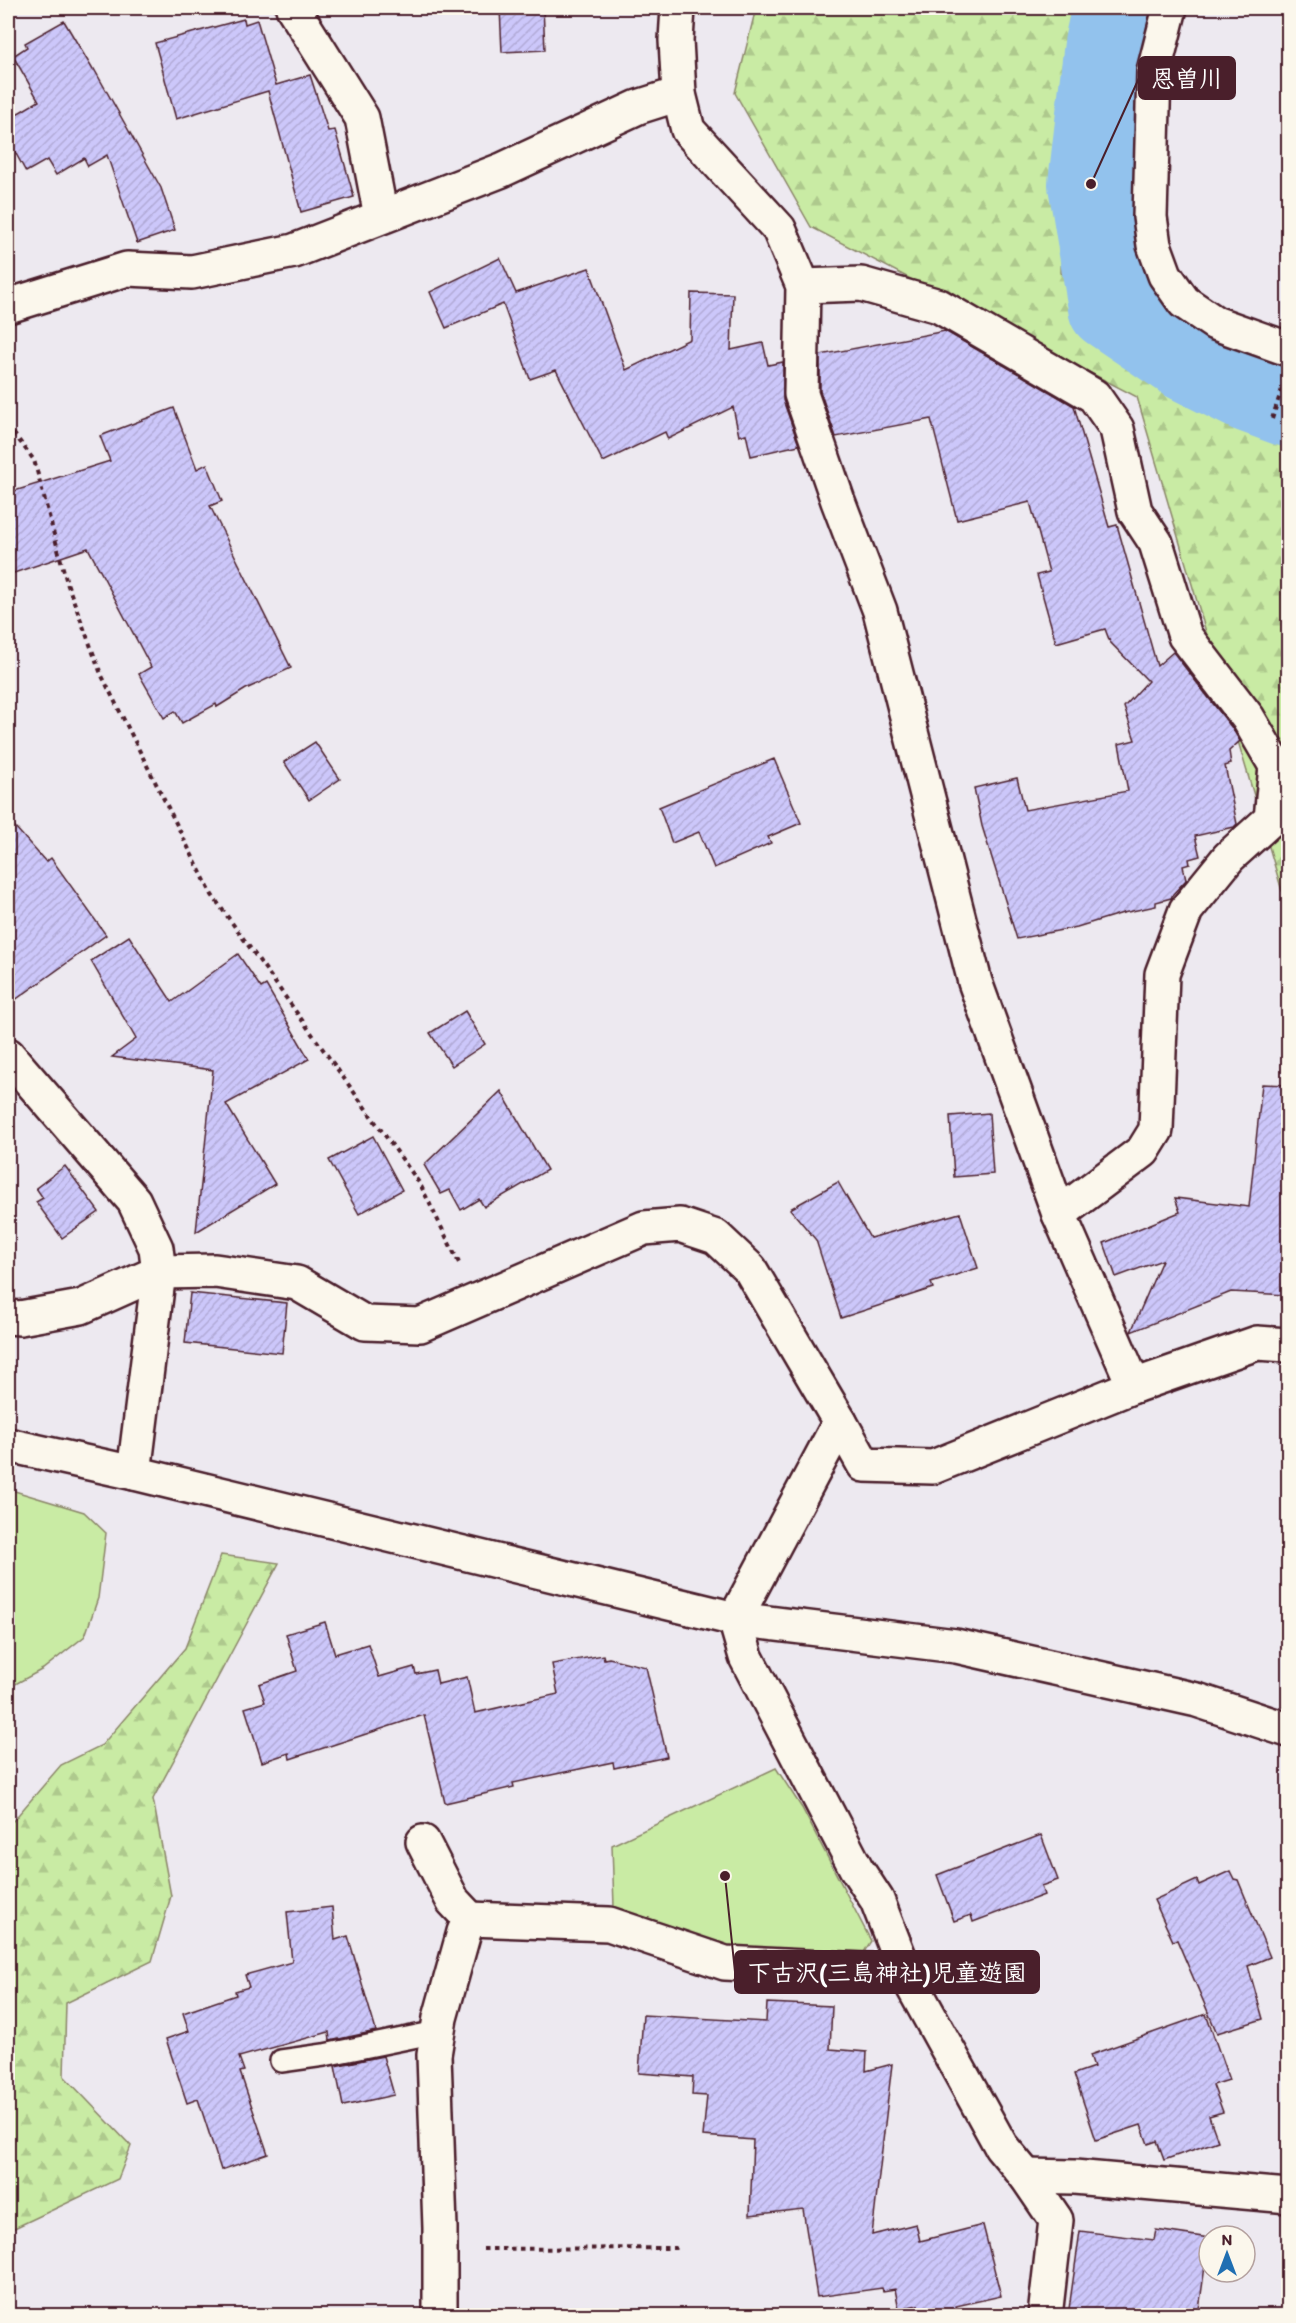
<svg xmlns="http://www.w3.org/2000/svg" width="1296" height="2323" viewBox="0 0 1296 2323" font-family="Itim,'Klee One',sans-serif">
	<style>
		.green { fill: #c9eba4; stroke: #8a8568; stroke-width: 1.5 }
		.forest { fill: url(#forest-firs); stroke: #8a8568; stroke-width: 1.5 }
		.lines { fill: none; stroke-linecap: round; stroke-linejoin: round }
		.river { stroke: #92c2ed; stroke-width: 86 }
		.building { fill: url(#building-hatch); stroke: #4a1f2b; stroke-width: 1.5 }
		.lane-casing { stroke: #4a1f2b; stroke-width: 26 }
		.street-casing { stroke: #4a1f2b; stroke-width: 38 }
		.secondary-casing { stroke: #4a1f2b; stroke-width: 38 }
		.path { stroke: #4a1f2b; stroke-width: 4; stroke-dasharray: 4.5 4.5; stroke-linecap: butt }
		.lane { stroke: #fbf7ec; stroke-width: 21 }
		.street { stroke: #fbf7ec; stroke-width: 33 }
		.secondary { stroke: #fbf7ec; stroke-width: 33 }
		.leader { fill: none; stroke: #4a1f2b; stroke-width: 2 }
		.callout-dot { fill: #4a1f2b; stroke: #fbf7ec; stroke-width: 2 }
		.callout { fill: #4a1f2b; stroke: #4a1f2b; stroke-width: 2 }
		.callout-label { font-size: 24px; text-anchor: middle; font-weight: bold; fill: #fff }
	</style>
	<defs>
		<pattern id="forest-firs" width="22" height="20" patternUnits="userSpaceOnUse" patternTransform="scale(1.5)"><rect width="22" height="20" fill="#c9eba4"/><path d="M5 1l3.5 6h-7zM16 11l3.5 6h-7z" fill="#aec98d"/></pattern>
		<pattern id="building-hatch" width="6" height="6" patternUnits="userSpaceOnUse" patternTransform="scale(1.5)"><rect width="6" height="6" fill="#ccc7fa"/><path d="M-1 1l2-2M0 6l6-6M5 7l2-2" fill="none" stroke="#b1aad6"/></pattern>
	</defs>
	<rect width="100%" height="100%" fill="#ede9f0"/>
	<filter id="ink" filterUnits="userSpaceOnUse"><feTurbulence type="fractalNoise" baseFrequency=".0167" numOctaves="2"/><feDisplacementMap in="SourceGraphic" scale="12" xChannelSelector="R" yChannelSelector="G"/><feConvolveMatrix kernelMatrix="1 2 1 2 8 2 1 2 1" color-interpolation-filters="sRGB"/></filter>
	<g filter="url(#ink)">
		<g class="green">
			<path d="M8,1489L84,1512L106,1533L98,1598L85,1636L43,1669L8,1688Z"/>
			<path d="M776,1768L802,1808L871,1941L859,1960L728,1950L614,1907L612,1845Z"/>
		</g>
		<g class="forest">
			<path d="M756,8H1070L1061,273L1288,439V891H1282L1137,397L811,227L735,93Z"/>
			<path d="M221,1555L279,1563L153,1799L171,1896L152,1961L66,2003L64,2076L131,2146L118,2179L8,2231V1820L13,1821L61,1765L102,1745L185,1648Z"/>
		</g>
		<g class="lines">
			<path class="river" d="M1115,8L1107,44L1091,184L1111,307L1188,359L1250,390L1288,404"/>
		</g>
		<g class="building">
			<path d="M500,8H543L545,50L502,52Z"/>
			<path d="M244,19L245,24L257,20L276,85L310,75L328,131L335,130L354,197L301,212L268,91L176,119L155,43Z"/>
			<path d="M64,21L93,70L94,69L161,188L175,230L137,243L107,155L88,166L84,158L56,175L47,160L26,172L8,139V119L39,101L13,56L27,47L25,43Z"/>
			<path d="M500,258L516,293L589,268L626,370L690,339L691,293L733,294L731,350L763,343L768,365L783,362V400L799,445L751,456L746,434L739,436L733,407L668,439L665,432L603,462L556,370L530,379L503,304L446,328L430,292Z"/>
			<path d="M945,331L1074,406L1109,527L1117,525L1157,666L1173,652L1232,728L1240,741L1229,751L1231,764L1225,766L1237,824L1234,827L1195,836L1200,856L1189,859L1190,864L1183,866L1186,880L1173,894L1171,898L1156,902V906L1123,913L1077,927L1017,939L982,826L974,788L1017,778L1025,810L1128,791L1119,744L1135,740L1124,707L1148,681L1110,642L1105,629L1056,643L1037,575L1049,572L1030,502L957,520L931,419L836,437L820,391V355Z"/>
			<path d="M174,408L197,469L207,464L222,501L210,506L291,668L246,689L217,707L216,704L182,723L175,711L164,718L139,674L151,667L88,548L8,575V493L110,461L100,436Z"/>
			<path d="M315,742L340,779L309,800L284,762Z"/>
			<path d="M774,759L801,823L768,837L771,843L714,868L699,832L672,843L659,807Z"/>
			<path d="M8,819L46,862L51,858L106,935L8,1005Z"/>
			<path d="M129,936L172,1002L238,954L261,988L266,985L309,1059L226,1104L275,1184L196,1232L213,1070L112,1057L136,1039L91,961Z"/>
			<path d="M465,1011L485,1044L452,1066L430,1033Z"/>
			<path d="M1262,1084L1288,1085L1287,1295L1231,1292L1131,1332L1162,1260L1116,1277L1104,1243L1180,1212L1175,1198L1249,1207Z"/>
			<path d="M501,1091L547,1170L484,1207L479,1199L461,1210L450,1190L441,1194L424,1165Z"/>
			<path d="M989,1113L993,1174L954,1177L950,1116Z"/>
			<path d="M373,1136L402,1190L359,1214L329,1160Z"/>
			<path d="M65,1166L99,1212L62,1238L36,1202L43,1198L36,1188Z"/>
			<path d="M838,1182L870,1238L960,1213L978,1268L931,1283L933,1288L841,1318L816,1240L790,1209Z"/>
			<path d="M190,1293L287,1303L282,1353L185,1343Z"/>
			<path d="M325,1622L335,1654L368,1644L379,1677L414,1667L416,1674L435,1670L438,1684L467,1677L475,1713L558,1694L552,1664L603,1655L604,1659L609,1658L646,1667L667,1757L614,1768L613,1762L513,1783L514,1787L445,1803L424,1715L290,1759L289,1753L262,1762L245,1708L265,1702L259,1684L297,1671L286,1634Z"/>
			<path d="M1041,1835L1058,1880L1041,1886L1044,1895L973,1922L971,1915L954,1921L937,1875Z"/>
			<path d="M1230,1871L1234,1879L1238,1880L1270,1957L1248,1966L1263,2019L1217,2033L1177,1940L1173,1941L1154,1900L1197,1880L1199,1885Z"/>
			<path d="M332,1907L335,1940L348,1936L376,2031L330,2041L329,2032L239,2057L244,2071L240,2072L268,2154L221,2170L198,2099L187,2103L166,2039L189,2031L183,2013L236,1995L235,1991L249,1987L245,1975L292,1962L287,1912Z"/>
			<path d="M767,2003L832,2006L830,2049L867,2052L866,2071L892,2064L872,2235L916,2224L920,2241L983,2225L1001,2296L956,2306L959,2316H921L918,2305L899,2309L895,2289L883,2291L882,2288L817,2297L803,2209L750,2215L753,2140L703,2136L707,2096L692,2095L693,2077L639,2073L643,2015L766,2022Z"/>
			<path d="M1206,2014L1229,2080L1213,2085L1223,2112L1209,2116L1218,2141L1164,2160L1157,2141L1148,2144L1141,2125L1096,2140L1074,2074L1094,2067L1090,2055Z"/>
			<path d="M383,2056L394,2095L343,2106L335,2066Z"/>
			<path d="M1156,2230L1209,2238L1198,2316H1068L1080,2231L1154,2240Z"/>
		</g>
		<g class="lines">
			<defs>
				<path id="lane" d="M281,2061L324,2055L437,2032"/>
				<g id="street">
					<path d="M293,8L362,118L381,216"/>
					<path d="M678,8L676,40L679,94L688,130L779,229L803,286L801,394L838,501L880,611L975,982L1059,1214L1134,1386L933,1467L864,1465L840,1422L735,1619L746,1657L856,1868L877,1900L905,1972L1001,2146L1026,2176L1056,2220L1045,2316"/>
					<path d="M1170,8L1154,71L1150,217L1154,245L1165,275L1184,302L1215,323L1288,349"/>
					<path d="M803,286L861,284L939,306L1094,396L1117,429L1135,511L1156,543L1185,636L1248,718L1276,766L1271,819L1229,857L1186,910L1162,974L1156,1130L1143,1151L1059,1214"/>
					<path d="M8,306L127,269L192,272L294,251L502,170L638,107L679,94"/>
					<path d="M8,1055L134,1201L156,1248L159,1272L134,1473"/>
					<path d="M8,1317L20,1318L81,1307L159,1272L215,1271L297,1283L365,1323L420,1325L644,1228L680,1225L716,1237L750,1269L840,1422"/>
					<path d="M1134,1386L1257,1343L1288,1345"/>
					<path d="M423,1842L453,1901L470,1919"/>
					<path d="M1026,2176L1074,2177L1288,2196"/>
					<path d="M440,2316V2228L434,2055L440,2018L464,1932L470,1919L609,1924L725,1963L905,1972"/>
				</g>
				<path id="secondary" d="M8,1445L134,1473L735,1619L956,1646L1197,1700L1288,1730"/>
			</defs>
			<use href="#lane" class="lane-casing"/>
			<use href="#street" class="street-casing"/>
			<use href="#secondary" class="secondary-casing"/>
			<g class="path">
				<path d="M1272,419L1282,389"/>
				<path d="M8,426L34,460L67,583L101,674L212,895L420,1184L459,1263"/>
				<path d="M483,2249L677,2248"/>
			</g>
			<use href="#lane" class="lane"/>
			<use href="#street" class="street"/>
			<use href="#secondary" class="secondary"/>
		</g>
	</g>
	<path class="leader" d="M1091 184L1139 78M725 1876L735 1972"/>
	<g class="callout-dot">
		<circle cx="1091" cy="184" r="6"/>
		<circle cx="725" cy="1876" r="6"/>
	</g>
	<g class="callout">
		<rect x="1139" y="57" width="96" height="42" rx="6"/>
		<rect x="735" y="1951" width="304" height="42" rx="6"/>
	</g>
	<g class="callout-label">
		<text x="1187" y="87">恩曽川</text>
		<text x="887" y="1981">下古沢(三島神社)児童遊園</text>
	</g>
	<rect width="1296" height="2323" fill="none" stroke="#fbf7ec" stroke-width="30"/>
	<rect x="15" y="15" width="1266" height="2293" fill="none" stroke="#4a1f2b" stroke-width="2" filter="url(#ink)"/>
	<g transform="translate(1227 2254)"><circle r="28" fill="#fbf7ec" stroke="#b4a19f" stroke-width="1.5"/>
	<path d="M0-4.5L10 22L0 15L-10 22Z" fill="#1f6fb2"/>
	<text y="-9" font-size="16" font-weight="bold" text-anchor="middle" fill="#4a1f2b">N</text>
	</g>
</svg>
